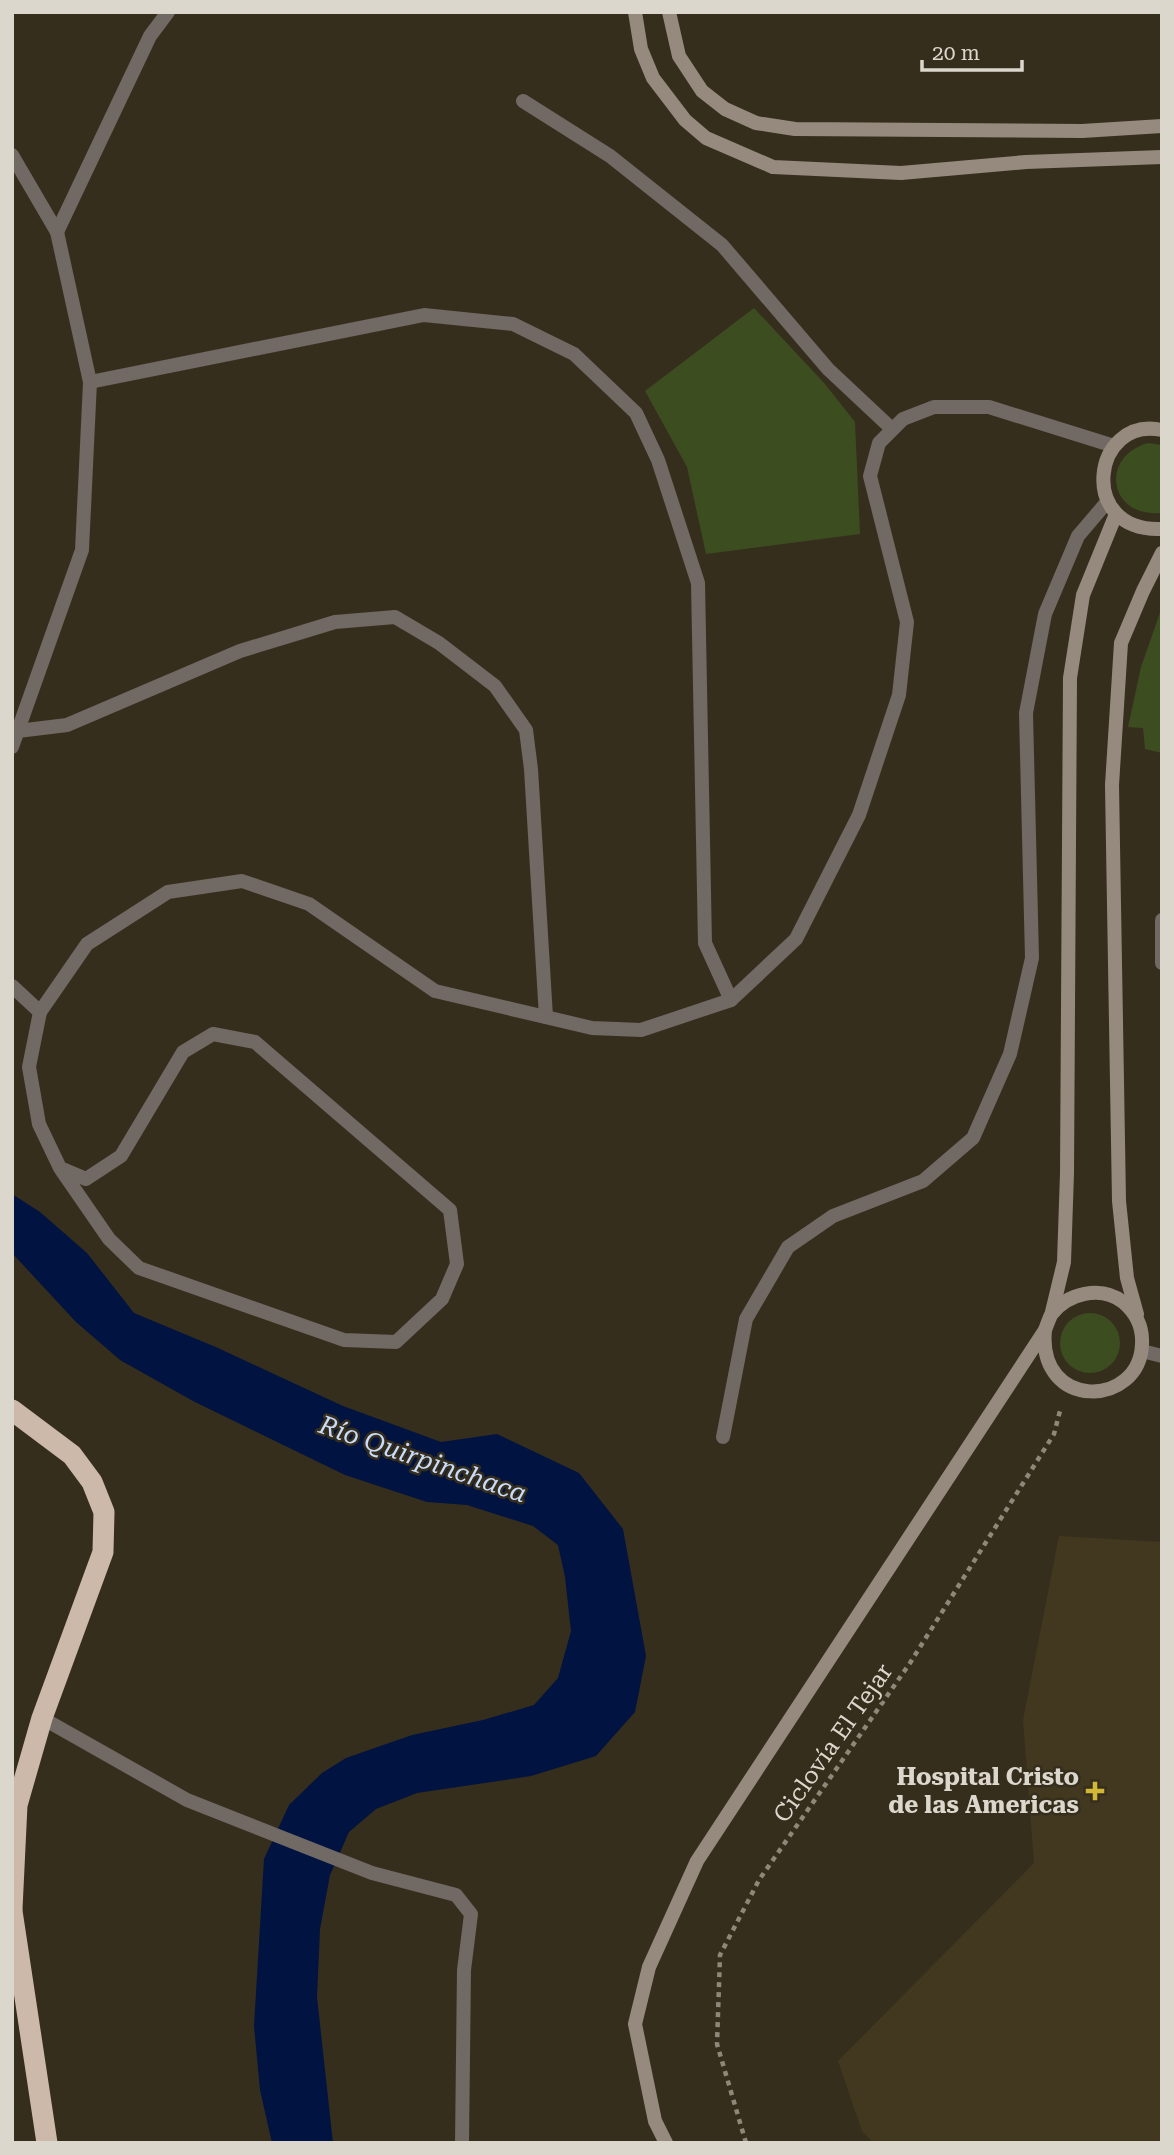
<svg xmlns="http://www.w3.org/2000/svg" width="1174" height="2155" viewBox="0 0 1174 2155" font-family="'Roboto Serif',serif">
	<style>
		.built { fill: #42381f }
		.green { fill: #3c4d20 }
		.water { fill: #001341 }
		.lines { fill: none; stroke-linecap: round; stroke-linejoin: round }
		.path { stroke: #8e887b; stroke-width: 4.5; stroke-dasharray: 5 5; stroke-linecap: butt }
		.lane { stroke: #716963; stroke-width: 14 }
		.street { stroke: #716963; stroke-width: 14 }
		.secondary { stroke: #968a7f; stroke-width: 14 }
		.highway { stroke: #ccb9a9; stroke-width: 21 }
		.poi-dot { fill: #d3b635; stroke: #362e1d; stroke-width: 2.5 }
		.labels { text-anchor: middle; stroke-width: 5; stroke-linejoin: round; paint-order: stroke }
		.street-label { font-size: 24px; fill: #dcd7cd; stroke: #362e1d }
		.poi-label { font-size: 24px; font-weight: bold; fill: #dcd7cd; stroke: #362e1d; text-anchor: end }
		.water-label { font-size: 26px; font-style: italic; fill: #c9dcfc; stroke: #362e1d }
	</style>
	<rect width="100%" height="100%" fill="#362e1d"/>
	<path class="built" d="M1059,1536L1162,1542V2143H874L862,2131L838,2061L1034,1863L1023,1720Z"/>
	<g class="green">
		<path d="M754,308L825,384L855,422L860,534L706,554L687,467L645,391Z"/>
		<path d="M1148,443L1162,445L1160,513C1109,517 1099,457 1148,443Z"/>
		<path d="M1162,607V753L1145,749L1143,728L1128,727L1141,667Z"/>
		<circle cx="1090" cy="1343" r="30"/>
	</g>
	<path class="water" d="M12,1194L40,1212L87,1253L134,1313L218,1348L343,1406L441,1442L497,1434L579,1473L623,1529L646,1656L635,1712L596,1756L531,1776L417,1793L376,1809L349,1832L330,1875L320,1929L317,1997L333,2143H272L260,2090L254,2026L264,1859L289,1805L322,1773L346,1758L412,1735L483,1720L534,1705L558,1678L571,1631L565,1577L558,1545L533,1526L467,1505L427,1502L345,1475L193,1401L120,1360L76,1322L12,1253Z"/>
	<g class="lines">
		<path class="path" d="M746,2143L717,2044L720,1955L759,1880L910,1663L1054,1434L1061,1407"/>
		<path class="lane" d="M523,101L610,156L722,245L828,369L892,429"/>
		<g class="street">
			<path d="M12,155L57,232L90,382L82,550L12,747"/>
			<path d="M57,232L150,36L168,12"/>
			<path d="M90,382L424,315L513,324L574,354L636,413L658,460L698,583L705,943L731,1000"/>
			<path d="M18,731L67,725L240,651L335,622L395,617L439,643L495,686L526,730L531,769L546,1017"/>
			<path d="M1162,920V963"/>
			<path d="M12,986L40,1012"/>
			<path d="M60,1168L109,1239L139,1268L344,1340L396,1342L442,1299L457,1264L450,1210L255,1042L213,1034L183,1052L121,1156L86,1179L60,1168L39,1124L29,1067L40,1012L87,944L168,892L242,881L309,904L435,991L592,1028L641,1030L731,1000L796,939L859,815L899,695L907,622L870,476L879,443L903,419L934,407H989L1114,446"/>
			<path d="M1142,1351L1162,1356"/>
			<path d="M723,1437L746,1319L788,1247L833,1216L923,1181L973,1138L1010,1054L1032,958L1026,713L1045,614L1078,536L1107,502"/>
			<path d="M42,1718L187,1800L372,1873L456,1895L471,1914L464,1970L462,2143"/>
		</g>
		<g class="secondary">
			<path d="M635,12L641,49L653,78L685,120L706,138L773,167L901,173L1026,162L1162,157"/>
			<path d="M669,12L679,56L702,91L725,109L756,123L795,129L1082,131L1162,126"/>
			<path d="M1162,430C1092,415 1076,533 1162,529"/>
			<path d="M1052,1312L1064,1262L1067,1173L1070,678L1083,595L1116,514"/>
			<path d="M1137,1314L1127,1278L1119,1201L1112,785L1121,643L1143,591L1162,553"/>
			<path d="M666,2143L655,2121L635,2024L649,1967L697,1861L1045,1330C1047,1325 1049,1319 1051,1315C1067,1293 1101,1285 1123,1302C1136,1313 1143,1327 1142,1344C1140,1408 1037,1411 1045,1330"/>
		</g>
		<g class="highway">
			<path d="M12,1410L72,1455L92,1482L104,1512L103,1552L42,1718L17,1805L12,1909"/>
			<path d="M12,1911L47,2143"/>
		</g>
	</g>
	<path class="poi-dot" d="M1091.5 1780.5h7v7h7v7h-7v7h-7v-7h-7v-7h7z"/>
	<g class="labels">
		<g class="street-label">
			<text transform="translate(833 1743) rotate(-55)" y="8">Ciclovía El Tejar</text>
		</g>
		<g class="poi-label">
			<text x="1079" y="1785">Hospital Cristo<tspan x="1079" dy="28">de las Americas</tspan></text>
		</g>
		<g class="water-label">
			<text transform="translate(423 1459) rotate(19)" y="9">Río Quirpinchaca</text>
		</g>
	</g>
	<rect width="1174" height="2155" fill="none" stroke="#dcd7cd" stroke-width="28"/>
	<path d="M922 60v10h100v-10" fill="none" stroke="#dcd7cd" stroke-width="3.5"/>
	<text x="932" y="60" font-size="21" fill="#dcd7cd" stroke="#362e1d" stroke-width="5" paint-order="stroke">20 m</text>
</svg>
